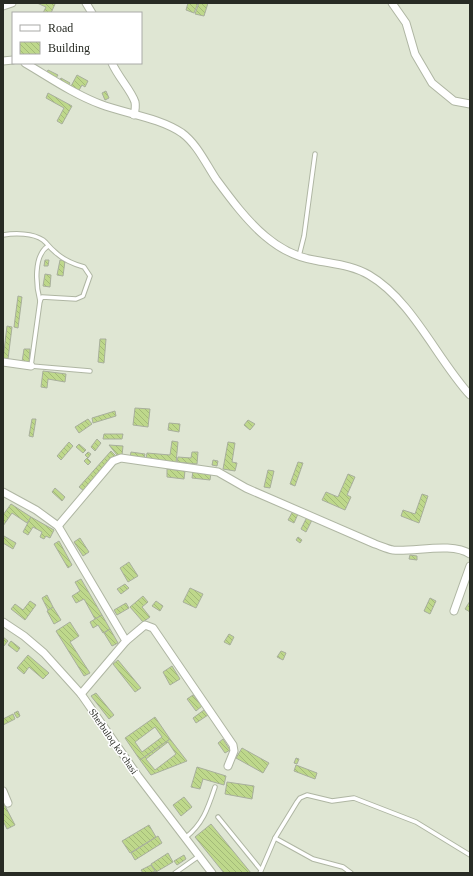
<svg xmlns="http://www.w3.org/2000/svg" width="473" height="876" viewBox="0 0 473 876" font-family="'Times New Roman',serif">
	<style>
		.building { fill: url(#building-back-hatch); stroke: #a8af9c; fill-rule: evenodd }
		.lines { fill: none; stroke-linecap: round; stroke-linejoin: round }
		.lane-casing { stroke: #afb6a3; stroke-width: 5.5 }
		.street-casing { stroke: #afb6a3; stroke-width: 9 }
		.lane { stroke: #fff; stroke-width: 3.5 }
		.street { stroke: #fff; stroke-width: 7 }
		.labels { text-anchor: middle; stroke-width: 3; stroke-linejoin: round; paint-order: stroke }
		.street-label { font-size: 10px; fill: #282b24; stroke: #fff }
	</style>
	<defs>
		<pattern id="building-back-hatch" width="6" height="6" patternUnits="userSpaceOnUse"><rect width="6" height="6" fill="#bed88b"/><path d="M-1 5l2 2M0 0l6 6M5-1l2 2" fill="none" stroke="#a3ba78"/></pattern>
	</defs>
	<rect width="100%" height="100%" fill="#dfe6d3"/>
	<g class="building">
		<path d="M37,3H54L55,4L51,13H43L46,7Z"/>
		<path d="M188,3H198L194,13L186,10Z"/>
		<path d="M199,3H208L204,16L195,14Z"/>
		<path d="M48,70L58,75L56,78L47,72Z"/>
		<path d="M77,75L88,81L85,87L82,85L78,92L70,88Z"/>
		<path d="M61,78L70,83L68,86L59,81Z"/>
		<path d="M106,91L109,98L105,100L102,93Z"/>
		<path d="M48,93L72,106L62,124L57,121L64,108L46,98Z"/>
		<path d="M45,260H49L48,266H44Z"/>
		<path d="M60,260L65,261L63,276L57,275Z"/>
		<path d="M45,274L51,275L50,287L43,286Z"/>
		<path d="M18,296L22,297L18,328L14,327Z"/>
		<path d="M7,326L12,327L8,359H3Z"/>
		<path d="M100,339H106L104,363L98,362Z"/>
		<path d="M24,349H30L29,363L22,362Z"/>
		<path d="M43,371L66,374L65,382L48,379L47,388L41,387Z"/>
		<path d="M135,408L150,409L148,427L133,425Z"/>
		<path d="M115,411L116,416L93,423L92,418Z"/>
		<path d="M32,419H36L33,437L29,436Z"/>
		<path d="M88,419L92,424L79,433L75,427Z"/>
		<path d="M248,420L255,424L250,430L244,425Z"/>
		<path d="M169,423L180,424L179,432L168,430Z"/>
		<path d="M104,434H123L122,439H103Z"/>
		<path d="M97,439L101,443L95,451L91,447Z"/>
		<path d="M172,441L178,442L176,463L146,459L147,453L170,455Z"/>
		<path d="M69,442L73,446L61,460L57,456Z"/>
		<path d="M228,442L235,443L232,462L237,463L235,471L223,469Z"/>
		<path d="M79,444L86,450L83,453L76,447Z"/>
		<path d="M109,445L123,446L122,455H117Z"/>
		<path d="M111,451L116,456L84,491L79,487Z"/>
		<path d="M88,452L91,454L88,458L85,455Z"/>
		<path d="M131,452L145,454L144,459L130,457Z"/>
		<path d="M192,452H198L197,464L177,462L178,457L191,458Z"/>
		<path d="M87,458L91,462L88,465L84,461Z"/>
		<path d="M213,460L218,461L217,466L212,465Z"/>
		<path d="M298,462L303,463L295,486L290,484Z"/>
		<path d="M167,469L185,471L184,479L167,477Z"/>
		<path d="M268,470L274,471L270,488L264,487Z"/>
		<path d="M193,471L211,473L210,480L192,478Z"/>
		<path d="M348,474L355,477L347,495L351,497L345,510L322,500L326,492L338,497Z"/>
		<path d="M55,488L65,497L62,501L52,492Z"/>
		<path d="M422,494L428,496L419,523L401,516L403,510L415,514Z"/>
		<path d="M11,504L31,517L27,523L12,513L3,526V515Z"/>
		<path d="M293,511L298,514L294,523L288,520Z"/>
		<path d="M31,517L54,530L50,538L46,536L44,539L40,537L42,532L33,527L28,535L23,532Z"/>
		<path d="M307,517L312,520L306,532L301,529Z"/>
		<path d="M4,536L16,543L13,549L3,543Z"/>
		<path d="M298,537L302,540L300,543L296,540Z"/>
		<path d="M80,538L89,552L83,556L74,542Z"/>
		<path d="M59,541L72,565L68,568L54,544Z"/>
		<path d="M410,555L417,556V560L409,559Z"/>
		<path d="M129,562L138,576L128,582L120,568Z"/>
		<path d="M81,579L102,615L95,619L84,599L76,603L72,596L80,591L75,582Z"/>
		<path d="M125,584L129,588L121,594L117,589Z"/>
		<path d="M190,588L203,594L196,608L183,602Z"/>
		<path d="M47,595L53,607L48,610L42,598Z"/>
		<path d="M143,596L148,602L142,607L150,617L143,622L130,607Z"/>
		<path d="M430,598L436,601L430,614L424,611Z"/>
		<path d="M30,601L36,605L25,620L11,609L15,604L23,610Z"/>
		<path d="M156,601L163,606L160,611L152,606Z"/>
		<path d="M470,601V612L465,609Z"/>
		<path d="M126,603L129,608L117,615L114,610Z"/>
		<path d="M53,607L61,620L54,624L47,611Z"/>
		<path d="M102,615L110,629L103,633L98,625L93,628L90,622Z"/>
		<path d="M70,622L79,636L70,642L90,673L84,676L56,631Z"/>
		<path d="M110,629L118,643L112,646L104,633Z"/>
		<path d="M229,634L234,637L230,645L224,642Z"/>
		<path d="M3,637L8,641L3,647Z"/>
		<path d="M11,641L20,648L17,652L8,645Z"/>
		<path d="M281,651L286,653L283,660L277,657Z"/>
		<path d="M28,655L49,673L43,679L29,667L24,674L17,668Z"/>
		<path d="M118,660L141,688L135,692L113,664Z"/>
		<path d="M172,666L180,679L170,685L163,672Z"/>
		<path d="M96,693L114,715L109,719L91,696Z"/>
		<path d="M193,695L202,706L196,711L187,699Z"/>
		<path d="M204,710L208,715L196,723L193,718Z"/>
		<path d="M18,711L20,716L17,718L14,713Z"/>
		<path d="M13,714L15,719L3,725V719Z"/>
		<path d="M155,717L170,739L140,760L125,738ZM155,727L162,737L142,752L135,742Z"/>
		<path d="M170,739L187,761L151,775L140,760ZM168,742L176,754L155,770L146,759Z"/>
		<path d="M223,739L230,750L225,753L218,743Z"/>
		<path d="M242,748L269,763L263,773L236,758Z"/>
		<path d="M296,758L299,759L297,764L294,763Z"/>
		<path d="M296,765L317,773L315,779L294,771Z"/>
		<path d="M197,767L226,776L224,785L203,779L200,789L191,787Z"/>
		<path d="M227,782L254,786L252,799L225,794Z"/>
		<path d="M184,797L192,807L181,816L173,805Z"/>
		<path d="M3,802L15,825L7,829L3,821Z"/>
		<path d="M211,824L251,873H224L195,837Z"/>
		<path d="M149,825L156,837L130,853L122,841Z"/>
		<path d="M158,836L162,843L135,860L131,853Z"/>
		<path d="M168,853L173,862L156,872L151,864Z"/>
		<path d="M184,855L186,859L177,865L174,861Z"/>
		<path d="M151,865L155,871L151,873H143L141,870Z"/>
	</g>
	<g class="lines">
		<defs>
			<g id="lane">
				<path d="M3,235C15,233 33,233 43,240C47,243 50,248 54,251C62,259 73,264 84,267L90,276L83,296L76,299L42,297L40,301L31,366L90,371"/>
				<path d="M299,256L304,236L315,154"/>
				<path d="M40,301C36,286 33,256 48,246"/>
				<path d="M218,817L261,870"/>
				<path d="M185,838C203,824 208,808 215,787"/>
				<path d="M275,838L313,859L343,867L351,873"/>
				<path d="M175,873L199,856"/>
				<path d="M260,873L275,838L297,802L300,798L307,795L332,801L354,798L416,822L470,855"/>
			</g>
			<g id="street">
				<path d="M86,3L92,13"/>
				<path d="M392,3L406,23L415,54L432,83L454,101L470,104"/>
				<path d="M3,6L12,3"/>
				<path d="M3,61L13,60"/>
				<path d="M25,63C49,77 73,94 100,104C126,114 158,117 182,133C197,144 206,164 216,179C230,198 247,221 265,236C279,248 296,257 314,260C333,264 352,265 369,275C412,300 437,359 470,395"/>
				<path d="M112,63C118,77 131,90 135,102C136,107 135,111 134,115"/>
				<path d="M3,362L31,366"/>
				<path d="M3,492L36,510L58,526L126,641L81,694"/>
				<path d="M58,526L113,461L121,458L218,472L246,488L375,544C381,546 387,549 393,550C415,552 452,542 470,554"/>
				<path d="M454,611L470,566"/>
				<path d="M3,622L24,636L44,653L81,694L138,776L212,873"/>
				<path d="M126,641L145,625L153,628L233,745L234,751L228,766"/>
				<path d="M3,791L8,803"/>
			</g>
		</defs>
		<use href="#lane" class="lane-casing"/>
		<use href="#street" class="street-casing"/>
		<use href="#lane" class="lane"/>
		<use href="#street" class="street"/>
	</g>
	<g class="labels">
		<g class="street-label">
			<text transform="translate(114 741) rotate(55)" y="4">Sherbuloq koʻchasi</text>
		</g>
	</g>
	<rect width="473" height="876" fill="none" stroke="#282b24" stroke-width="8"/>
	<rect x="12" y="12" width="130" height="52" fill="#ffffff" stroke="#a9aaa7"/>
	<rect x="20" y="25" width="20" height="6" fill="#ffffff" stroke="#a9aaa7"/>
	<text x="48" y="32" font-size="12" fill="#282b24">Road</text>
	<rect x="20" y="42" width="20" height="12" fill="url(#building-back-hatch)" stroke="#a9aaa7"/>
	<text x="48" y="52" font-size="12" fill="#282b24">Building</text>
</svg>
